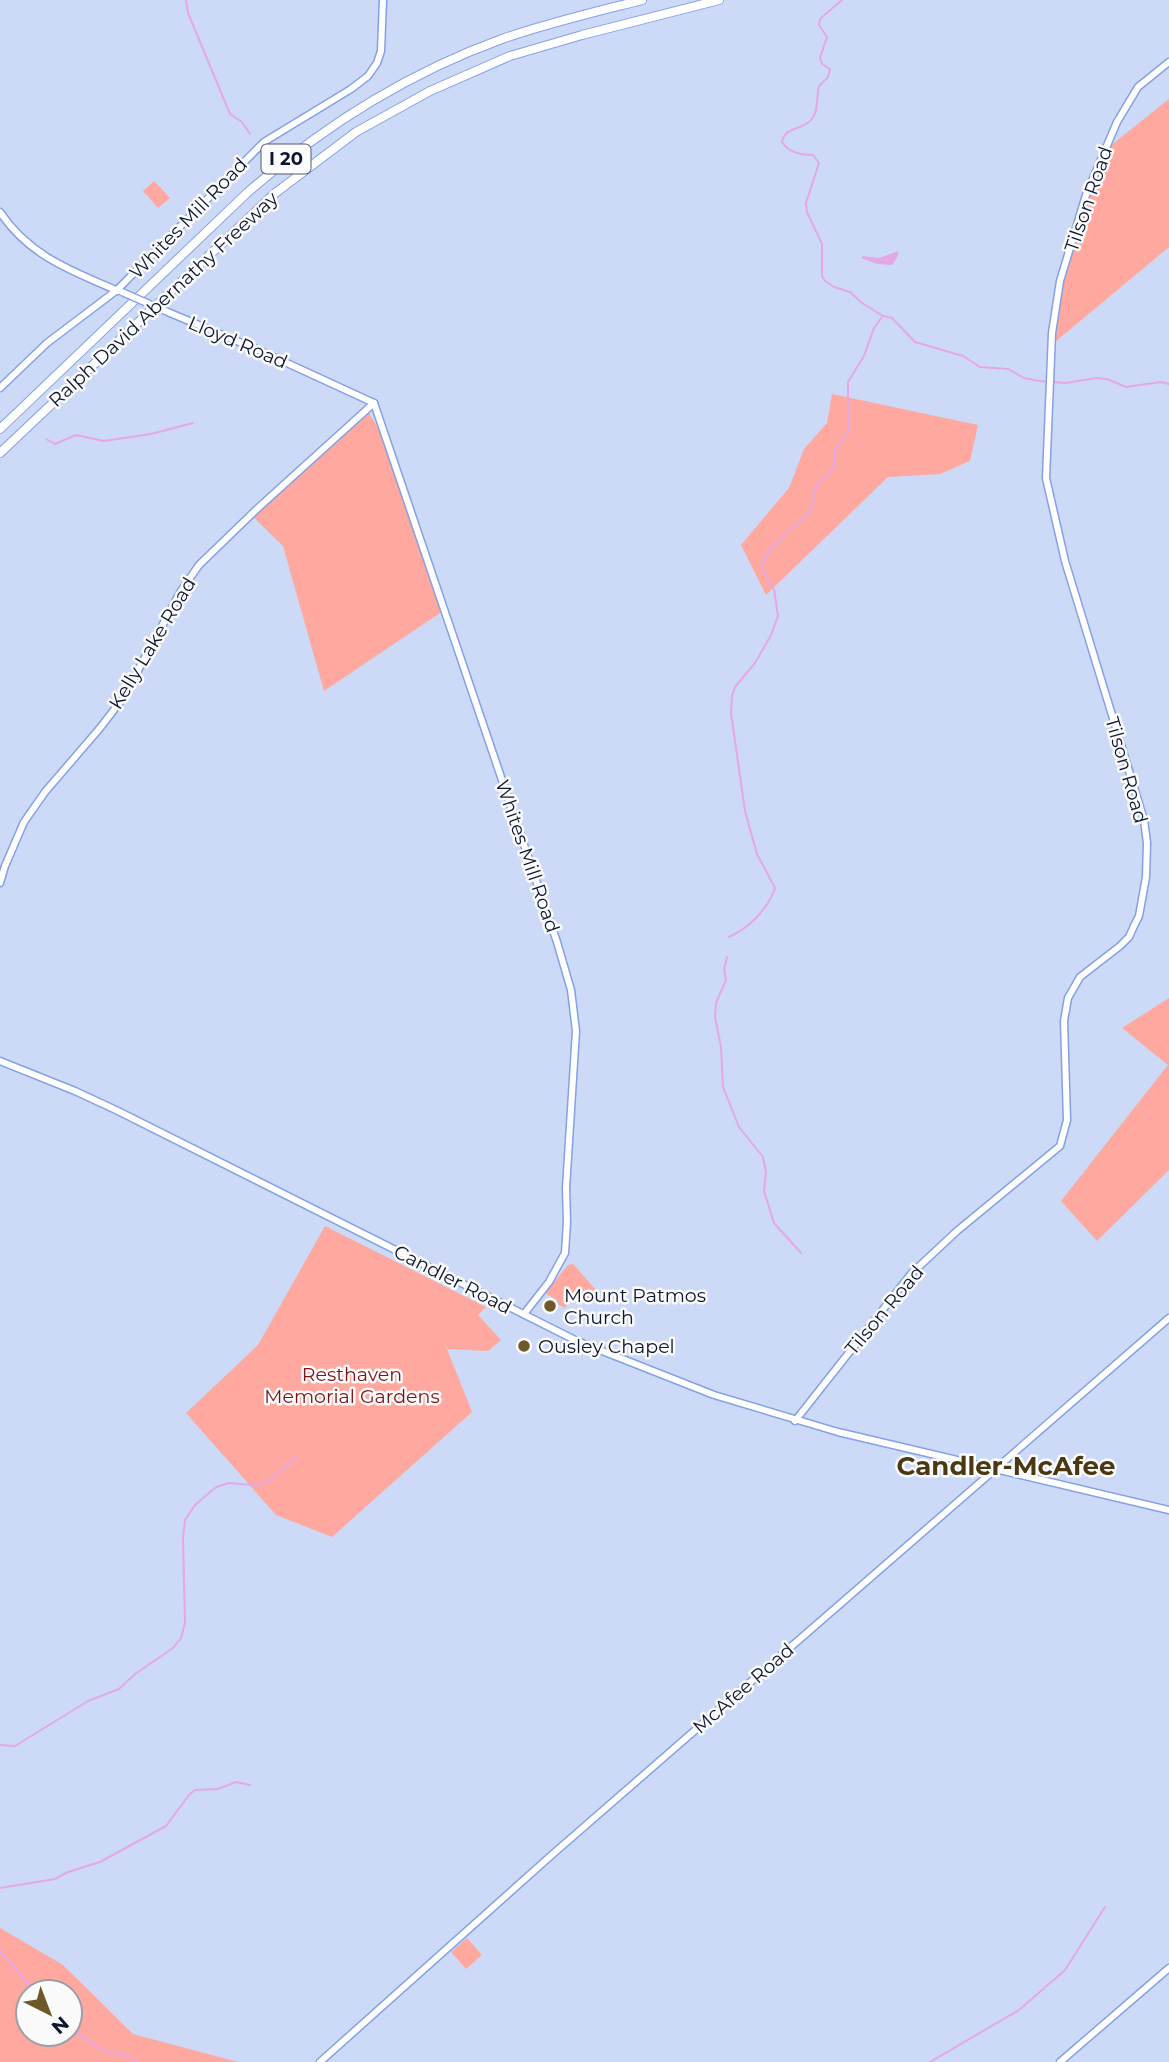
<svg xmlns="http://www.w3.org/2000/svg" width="1169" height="2062" viewBox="0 0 1169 2062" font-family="Montserrat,sans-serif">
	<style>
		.green { fill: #fea89f; fill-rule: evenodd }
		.water { fill: #e4a8e6 }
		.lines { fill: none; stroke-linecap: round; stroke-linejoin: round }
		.stream { stroke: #e4a8e6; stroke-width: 2 }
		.secondary-casing { stroke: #83a1e5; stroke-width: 9 }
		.highway-casing { stroke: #83a1e5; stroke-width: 10 }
		.secondary { stroke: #fff; stroke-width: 6 }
		.highway { stroke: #fff; stroke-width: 8 }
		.secondary-bridge-casing { stroke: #83a1e5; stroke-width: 9; stroke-linecap: butt }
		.secondary-bridge { stroke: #fff; stroke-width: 6 }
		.poi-dot { fill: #6d5827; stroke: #fbfbfb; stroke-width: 2.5 }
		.labels { text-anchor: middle; stroke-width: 5; stroke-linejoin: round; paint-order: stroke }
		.shield { fill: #fbfbfb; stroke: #545b6c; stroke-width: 2 }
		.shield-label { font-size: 18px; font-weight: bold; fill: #0c162f }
		.street-label { font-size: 19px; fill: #0c162f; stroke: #fbfbfb }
		.poi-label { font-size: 19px; fill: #0c162f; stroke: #fbfbfb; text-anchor: start }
		.park-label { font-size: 19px; fill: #7c1417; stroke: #fbfbfb }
		.district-label { font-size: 26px; font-weight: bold; fill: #493811; stroke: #fbfbfb }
	</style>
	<rect width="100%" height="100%" fill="#cddaf7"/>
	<g class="green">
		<path d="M1169,99V247L1055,342L1057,302L1071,235L1104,151Z"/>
		<path d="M154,181L170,198L158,208L143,191Z"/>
		<path d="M832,394L978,425L970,461L940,474L888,477L766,595L741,545L789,488L804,449L827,423Z"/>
		<path d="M369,413L392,451L446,609L324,691L283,546L249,513Z"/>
		<path d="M1169,998V1170L1097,1241L1061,1201L1168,1065L1122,1028Z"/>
		<path d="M325,1226L486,1307L478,1315L501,1340L488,1351L448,1349L445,1344L472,1412L332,1537L276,1515L186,1413L258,1345Z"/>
		<path d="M573,1264L597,1291L588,1299L574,1292L565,1308L556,1303L557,1300L545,1293L568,1265Z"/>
		<path d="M0,1928L63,1965L133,2034L238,2062H0ZM28,1992H70V2034H28Z"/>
		<path d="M467,1938L482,1955L466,1969L451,1952Z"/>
	</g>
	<path class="water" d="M898,251V256L892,265L877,264L861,258L863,256L879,258Z"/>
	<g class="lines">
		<g class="stream">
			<path d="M186,0L188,13L230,114L242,122L250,134"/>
			<path d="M842,0L820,19L819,25L827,37L820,58L822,64L830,69L828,77L819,86C816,97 819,110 812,119C803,131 786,125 782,142C788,152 800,155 813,155L819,163L806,203L807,212L822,244V276L825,281L834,287L850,292L862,303L883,316L892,318L915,342L963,356L980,367L1008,369L1024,378L1039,381L1066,383L1096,378L1107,379L1126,387L1161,382L1169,384"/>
			<path d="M46,439L55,444L76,435L104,441L151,434L193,423"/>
			<path d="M729,937C749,928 768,909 775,888L757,854L745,811L731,713L732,696L735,687L755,663L771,635L778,616L774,589L762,569L765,555L791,528L806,517L811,510L816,486L834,469L835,451L848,432V382L864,356L874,328L882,317"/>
			<path d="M727,957L724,969L726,980L716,1003L715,1017L721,1047L723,1087L739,1127L763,1157L766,1172L764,1191L774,1223L801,1253"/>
			<path d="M0,1745L15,1746L88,1701L119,1689L135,1674L173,1648L181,1638L185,1623L183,1538L185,1520L195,1505L216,1487L229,1483L253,1485L266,1483L297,1457"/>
			<path d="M0,1888L55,1879L68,1872L100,1862L166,1826L189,1795L195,1790L218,1789L236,1782L250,1785"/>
			<path d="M0,1951L36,1992"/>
			<path d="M70,2027C79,2034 89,2043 99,2048C112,2056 125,2051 137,2062"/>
			<path d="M930,2062L1019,2010L1065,1970L1105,1907"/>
		</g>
		<defs>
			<g id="secondary">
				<path d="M0,212C29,256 72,271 118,291"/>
				<path d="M170,313L263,352L374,403"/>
				<path d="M0,388L47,343L117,290L264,142L351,89L368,76L377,63L381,51L383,0"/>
				<path d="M374,403L557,942L571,990L576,1031L566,1188L567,1222L565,1253L549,1282L524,1314"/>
				<path d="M0,883L5,866L24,822L45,792L100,728L123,698L181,591L199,565L258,508L374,403"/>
				<path d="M0,1061L75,1091L118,1111L577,1341L714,1395L838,1432L1169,1510"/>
				<path d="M795,1421L911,1274L957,1231L1060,1146L1067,1120L1064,1021L1068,998L1080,977L1120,946L1129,937L1134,926L1139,916L1146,877L1147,843L1144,820L1065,561L1046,478L1052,333L1060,281L1086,195L1117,122L1138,87L1169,62"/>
				<path d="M320,2062L554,1853L1169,1318"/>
				<path d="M1060,2062L1169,1968"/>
			</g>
			<g id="highway">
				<path d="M0,429L247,193C322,127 408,73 502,39C548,23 595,12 642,0"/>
				<path d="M0,453L274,194L356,132L430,91L510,56L582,35L719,0"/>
			</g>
		</defs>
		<use href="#secondary" class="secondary-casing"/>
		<use href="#highway" class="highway-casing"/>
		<use href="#secondary" class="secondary"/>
		<use href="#highway" class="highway"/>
		<defs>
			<path id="secondary-bridge" d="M122,292L170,313"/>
		</defs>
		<use href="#secondary-bridge" class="secondary-bridge-casing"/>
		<use href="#secondary-bridge" class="secondary-bridge"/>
	</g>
	<g class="poi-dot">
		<circle cx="550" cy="1306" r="7"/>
		<circle cx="524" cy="1346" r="7"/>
	</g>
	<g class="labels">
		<rect class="shield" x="261.5" y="144.5" width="49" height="29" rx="5"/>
		<g class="shield-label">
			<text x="286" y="165">I 20</text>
		</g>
		<g class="street-label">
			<text transform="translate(1088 199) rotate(-71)" y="7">Tilson Road</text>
			<text transform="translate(188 218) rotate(-46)" y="7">Whites Mill Road</text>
			<text transform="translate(163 299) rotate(-43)" y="7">Ralph David Abernathy Freeway</text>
			<text transform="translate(238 342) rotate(23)" y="7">Lloyd Road</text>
			<text transform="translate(152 643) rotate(-59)" y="7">Kelly Lake Road</text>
			<text transform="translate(1127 770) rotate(74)" y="7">Tilson Road</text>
			<text transform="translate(528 856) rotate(71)" y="7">Whites Mill Road</text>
			<text transform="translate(453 1279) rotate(27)" y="7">Candler Road</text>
			<text transform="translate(884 1310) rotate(-50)" y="7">Tilson Road</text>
			<text transform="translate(743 1688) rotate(-41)" y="7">McAfee Road</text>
		</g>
		<g class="poi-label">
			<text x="564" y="1302">Mount Patmos<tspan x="564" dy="22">Church</tspan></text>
			<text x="538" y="1353">Ousley Chapel</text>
		</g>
		<g class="park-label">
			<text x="352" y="1381">Resthaven<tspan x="352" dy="22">Memorial Gardens</tspan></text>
		</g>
		<g class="district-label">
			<text x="1006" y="1475">Candler-McAfee</text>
		</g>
	</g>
	<g transform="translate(49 2013) rotate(138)"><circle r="33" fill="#fbfbfb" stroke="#9b9fa9" stroke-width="2"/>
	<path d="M0-5L12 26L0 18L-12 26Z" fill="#6d5827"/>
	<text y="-10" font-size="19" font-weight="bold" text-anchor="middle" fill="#0c162f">N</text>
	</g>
</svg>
